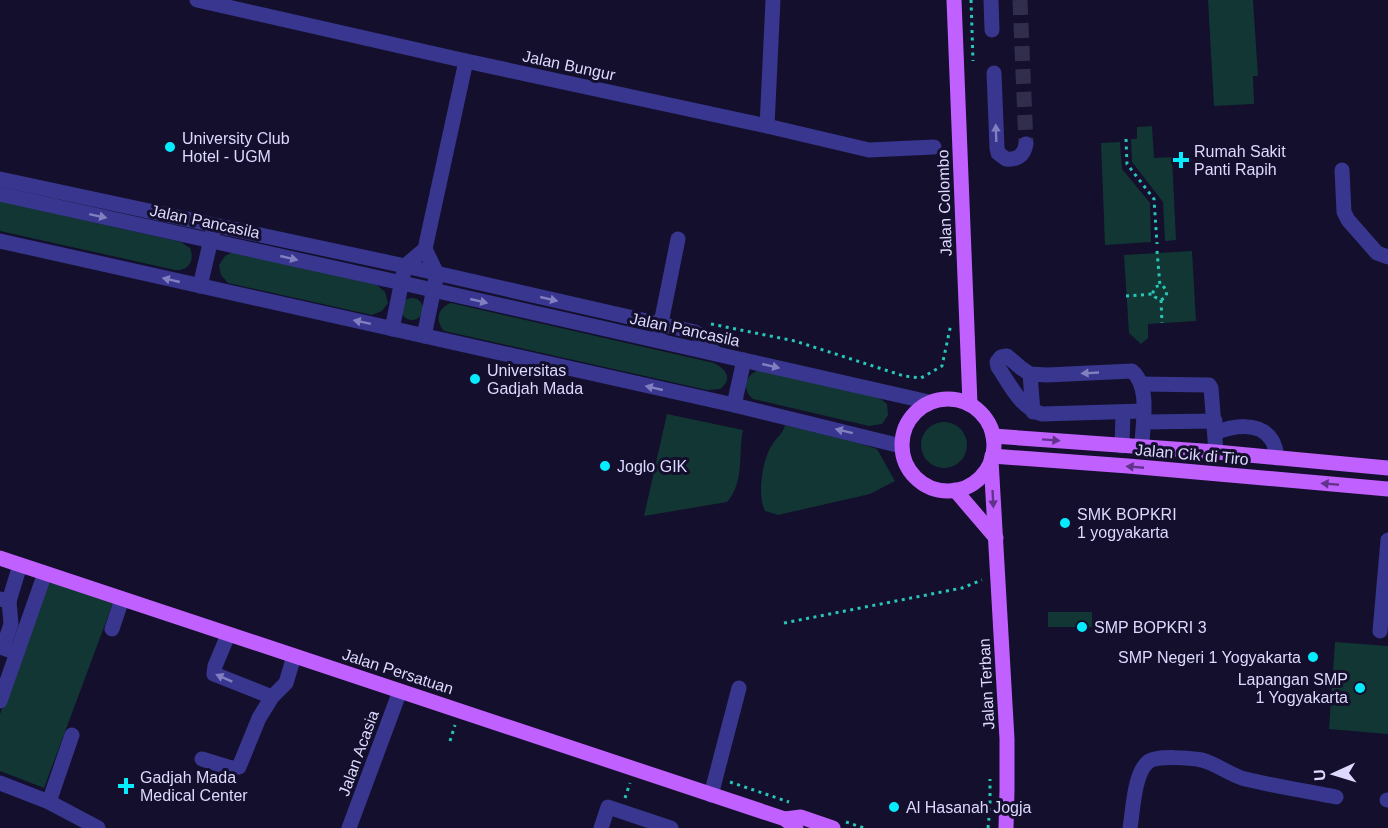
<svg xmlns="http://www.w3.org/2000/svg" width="1388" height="828" viewBox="0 0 1388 828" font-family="Helvetica,sans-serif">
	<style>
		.green { fill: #113634 }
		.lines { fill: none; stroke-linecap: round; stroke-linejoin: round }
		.minor-tunnel { stroke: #312d4c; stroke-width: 15; stroke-dasharray: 15 8; stroke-linecap: butt }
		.path { stroke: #27c6b9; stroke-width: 3; stroke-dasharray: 3 4.5; stroke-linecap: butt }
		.minor { stroke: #38368e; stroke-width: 15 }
		.major { stroke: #c060ff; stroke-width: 15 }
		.oneway { fill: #827fc1 }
		.oneway2 { fill: #61338b }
		.poi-dot { fill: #05ecff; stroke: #130f2c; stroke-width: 2 }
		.labels { text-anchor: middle; stroke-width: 6; stroke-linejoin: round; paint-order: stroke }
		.street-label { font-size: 16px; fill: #ddd9ff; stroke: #130f2c }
		.poi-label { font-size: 16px; fill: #ddd9ff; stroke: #130f2c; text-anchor: start }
	</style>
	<rect width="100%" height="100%" fill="#130f2c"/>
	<g class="green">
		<path d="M1208,0H1253L1258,76H1253L1254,104L1214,106Z"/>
		<path d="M1152,126L1154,158L1172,157L1176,240L1165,241L1163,202L1132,162L1131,139H1137V127Z"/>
		<path d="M1120,142L1122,169L1150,203L1151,242L1105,245L1101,143Z"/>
		<path d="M0,201L181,242L190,248C195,260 189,271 175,270L0,231Z"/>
		<path d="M1192,251L1196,321L1148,324V338L1141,344L1129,333L1124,255Z"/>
		<path d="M233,252L377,285L385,292L388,303L382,311L372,315L228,283L221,275L219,265L225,256Z"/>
		<circle cx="412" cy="309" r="11"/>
		<path d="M451,303L714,363C727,370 733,379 720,389L707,390L444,331C435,321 437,308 451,303Z"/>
		<path d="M759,370L878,397L887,404L888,415L882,424L869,426L753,399C741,389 745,375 759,370Z"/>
		<path d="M667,414L743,430C738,453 745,482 727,502L644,516Z"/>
		<circle cx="944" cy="445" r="23"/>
		<path d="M785,425L858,443L877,449L895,481L870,494L778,515L765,511C757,495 762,460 772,445C777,436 782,436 785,425Z"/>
		<path d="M50,579L113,603L44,788L0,771V714Z"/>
		<rect x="1048" y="612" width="44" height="15"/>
		<path d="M1335,642L1388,646V734L1329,729Z"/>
	</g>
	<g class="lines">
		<path class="minor-tunnel" d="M1020,0L1026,144"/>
		<g class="path">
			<path d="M971,0L973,61"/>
			<path d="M1126,139L1127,164L1154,199L1157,244"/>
			<path d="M1157,251L1160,286"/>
			<path d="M1126,296L1153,294L1155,297L1161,300L1166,297L1167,291L1163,286C1157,285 1153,287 1153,294"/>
			<path d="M1161,300L1162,323"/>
			<path d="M711,324L795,341L904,376L921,378L942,366L951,324"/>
			<path d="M784,623L962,588L982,580"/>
			<path d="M450,741L455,725"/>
			<path d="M730,782L789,802"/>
			<path d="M625,798L630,783"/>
			<path d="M990,811V779"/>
			<path d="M846,822L864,828"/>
			<path d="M988,828L989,818"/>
		</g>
		<g class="minor">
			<path d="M197,0L466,61L767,126L869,150L934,147"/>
			<path d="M991,0L992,30"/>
			<path d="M994,73L997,148L998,153L1006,159C1018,160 1024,155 1026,144"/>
			<path d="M767,126L773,0"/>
			<path d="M1342,170L1344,212L1348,220L1377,253L1388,257"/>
			<path d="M0,179L405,266L695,332C704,337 707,348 717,354"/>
			<path d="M0,194L402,283L929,402"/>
			<path d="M0,241L734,405L901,446"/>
			<path d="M200,286L213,231"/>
			<path d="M392,329L405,266L425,249L466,61"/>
			<path d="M659,333L678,239"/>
			<path d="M424,336L437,274L425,249"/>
			<path d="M1030,374L1033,412"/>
			<path d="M1141,384L1209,385L1211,388L1216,452"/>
			<path d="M734,405L744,360"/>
			<path d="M1144,422L1215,421"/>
			<path d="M1215,433C1232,426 1259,421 1271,439C1275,444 1276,451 1277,458"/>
			<path d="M1122,446L1123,412"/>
			<path d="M1142,446C1142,425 1151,387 1132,371L1047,375L1030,374L1021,368L1007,356L1001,357L997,362L998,367C1010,384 1020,408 1042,414L1144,411"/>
			<path d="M0,599L9,601L20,565"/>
			<path d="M9,601L11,624L3,648L17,653"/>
			<path d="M112,629L122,599"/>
			<path d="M1380,631L1388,540"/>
			<path d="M228,635L215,666L214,674L272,697"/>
			<path d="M0,701L45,573"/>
			<path d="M202,759L231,768L239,767L259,718L272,697L286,683L294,656"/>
			<path d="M0,783L49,802L98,828"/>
			<path d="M711,795L739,688"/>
			<path d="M1387,800H1388"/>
			<path d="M49,802L72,735"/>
			<path d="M349,828L400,691"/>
			<path d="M601,828L608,807L671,828"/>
			<path d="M1130,828C1133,811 1134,773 1148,762C1157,755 1191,758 1202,760C1217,764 1230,775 1245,779C1275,786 1305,791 1336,797"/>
		</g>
		<g class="major">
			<path d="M954,0L970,404"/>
			<circle cx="948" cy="445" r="46"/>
			<path d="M993,436L1216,452L1388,468"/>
			<path d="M992,456L1128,466L1388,489"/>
			<path d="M991,460L1007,739V790L1006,828"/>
			<path d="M955,490L996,538"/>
			<path d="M0,558L785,819L796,828"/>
			<path d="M785,819L801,817L833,828"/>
		</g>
	</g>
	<defs><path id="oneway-solid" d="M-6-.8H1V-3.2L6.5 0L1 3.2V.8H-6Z" transform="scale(1.5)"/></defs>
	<g class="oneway">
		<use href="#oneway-solid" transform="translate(996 133) rotate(-92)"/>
		<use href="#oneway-solid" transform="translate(98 216) rotate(12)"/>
		<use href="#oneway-solid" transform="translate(289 258) rotate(13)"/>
		<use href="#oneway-solid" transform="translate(171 280) rotate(-167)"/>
		<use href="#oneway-solid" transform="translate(549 299) rotate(13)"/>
		<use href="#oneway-solid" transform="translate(479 301) rotate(13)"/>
		<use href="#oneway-solid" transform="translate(362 322) rotate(-168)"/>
		<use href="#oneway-solid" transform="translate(771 366) rotate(13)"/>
		<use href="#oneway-solid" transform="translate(1090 373) rotate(177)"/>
		<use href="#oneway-solid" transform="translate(654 388) rotate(-167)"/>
		<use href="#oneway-solid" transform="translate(844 431) rotate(-166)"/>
		<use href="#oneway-solid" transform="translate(224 678) rotate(-156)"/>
	</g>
	<g class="oneway2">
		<use href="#oneway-solid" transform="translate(1051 440) rotate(4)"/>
		<use href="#oneway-solid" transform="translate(1135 467) rotate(-175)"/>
		<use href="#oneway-solid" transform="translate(1330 484) rotate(-175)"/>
		<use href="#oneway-solid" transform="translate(993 499) rotate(87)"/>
	</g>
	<g class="poi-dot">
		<circle cx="170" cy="147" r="6"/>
		<path d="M1178 151h6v6h6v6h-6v6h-6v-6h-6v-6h6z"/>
		<circle cx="475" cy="379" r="6"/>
		<circle cx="605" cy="466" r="6"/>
		<circle cx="1065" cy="523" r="6"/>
		<circle cx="1082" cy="627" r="6"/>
		<circle cx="1313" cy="657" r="6"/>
		<circle cx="1360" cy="688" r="6"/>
		<path d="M123 777h6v6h6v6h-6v6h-6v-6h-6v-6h6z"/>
		<circle cx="894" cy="807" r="6"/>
	</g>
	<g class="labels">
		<g class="street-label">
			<text transform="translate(569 65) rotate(12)" y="6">Jalan Bungur</text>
			<text transform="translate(944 203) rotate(-92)" y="6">Jalan Colombo</text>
			<text transform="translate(205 221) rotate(12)" y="6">Jalan Pancasila</text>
			<text transform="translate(685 329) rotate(12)" y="6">Jalan Pancasila</text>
			<text transform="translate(1192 454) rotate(5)" y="6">Jalan Cik di Tiro</text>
			<text transform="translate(398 671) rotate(18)" y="6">Jalan Persatuan</text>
			<text transform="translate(986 684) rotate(-93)" y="6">Jalan Terban</text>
			<text transform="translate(358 753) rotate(-70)" y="6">Jalan Acasia</text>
		</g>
		<g class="poi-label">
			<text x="182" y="144">University Club<tspan x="182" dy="18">Hotel - UGM</tspan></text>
			<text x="1194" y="157">Rumah Sakit<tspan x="1194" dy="18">Panti Rapih</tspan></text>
			<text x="487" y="376">Universitas<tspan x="487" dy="18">Gadjah Mada</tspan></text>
			<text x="617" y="472">Joglo GIK</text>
			<text x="1077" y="520">SMK BOPKRI<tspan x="1077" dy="18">1 yogyakarta</tspan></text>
			<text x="1094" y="633">SMP BOPKRI 3</text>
			<text x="1301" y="663" text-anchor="end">SMP Negeri 1 Yogyakarta</text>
			<text x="1348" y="685" text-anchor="end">Lapangan SMP<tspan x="1348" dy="18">1 Yogyakarta</tspan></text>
			<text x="140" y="783">Gadjah Mada<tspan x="140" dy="18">Medical Center</tspan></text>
			<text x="906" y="813">Al Hasanah Jogja</text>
		</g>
	</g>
	<g transform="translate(1334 774) rotate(266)" stroke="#130f2c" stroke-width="4.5" paint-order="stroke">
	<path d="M0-4.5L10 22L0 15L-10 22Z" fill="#ddd9ff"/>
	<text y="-9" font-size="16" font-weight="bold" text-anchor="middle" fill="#ddd9ff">U</text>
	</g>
</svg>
